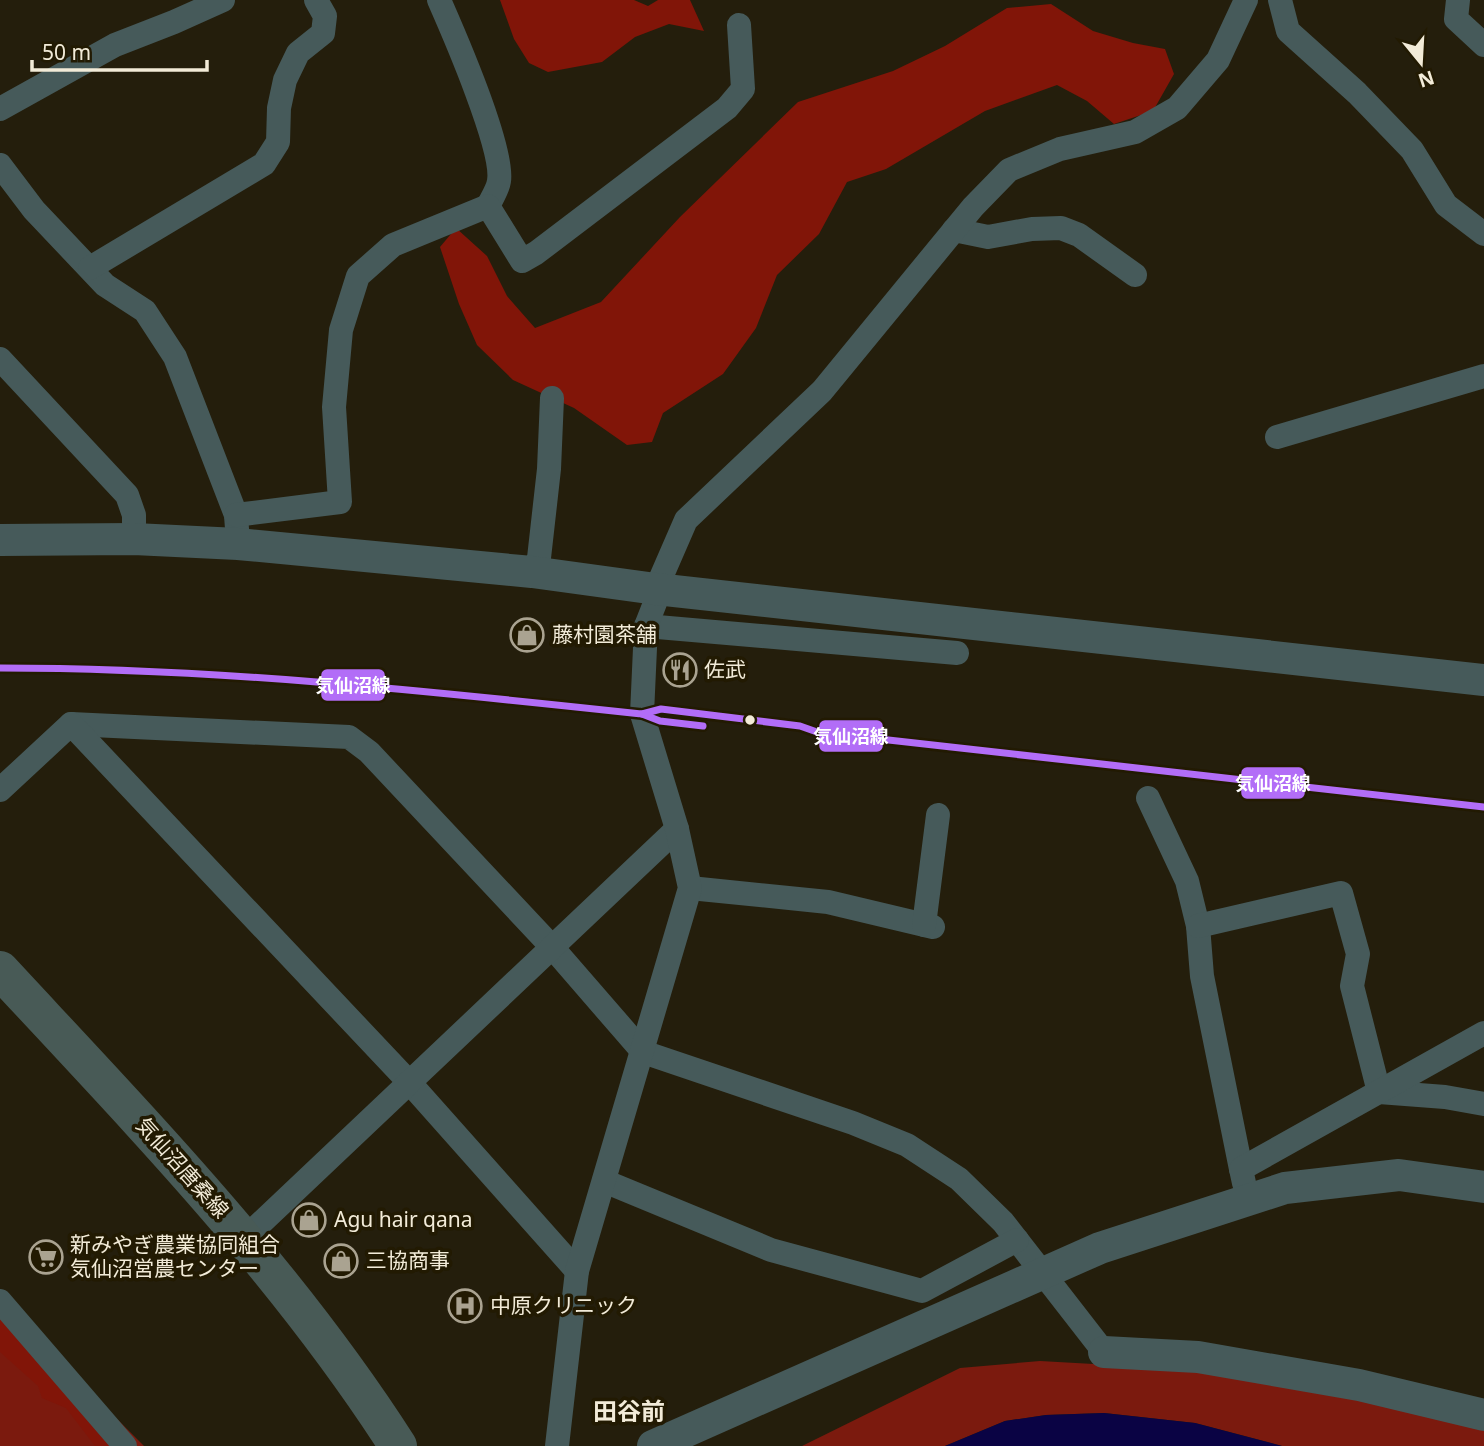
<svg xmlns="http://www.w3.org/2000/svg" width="1484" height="1446" viewBox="0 0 1484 1446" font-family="'Noto Sans','Noto Sans JP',sans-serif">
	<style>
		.green { fill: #7b1a0e }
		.forest { fill: #811508 }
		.water { fill: #0a0344 }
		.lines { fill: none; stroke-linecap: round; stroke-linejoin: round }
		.minor { stroke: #465a5a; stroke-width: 24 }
		.tertiary { stroke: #465a5a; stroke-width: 32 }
		.primary { stroke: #485a56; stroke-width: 38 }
		.bus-1-casing { stroke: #221a02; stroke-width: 12 }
		.bus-1 { stroke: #b26df7; stroke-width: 7 }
		.bus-dot { fill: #f2ebd8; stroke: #221a02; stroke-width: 2.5 }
		.labels { text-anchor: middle; stroke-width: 7; stroke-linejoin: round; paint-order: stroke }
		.poi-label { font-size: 21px; fill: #f2ebd8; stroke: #221a02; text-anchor: start }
		.street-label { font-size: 21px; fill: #f2ebd8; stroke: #221a02 }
		.quarter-label { font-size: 24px; font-weight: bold; fill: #f2ebd8; stroke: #221a02 }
		.line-badge { stroke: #221a02; stroke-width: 2.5 }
		.badge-label { font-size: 19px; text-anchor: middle; font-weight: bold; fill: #fff }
	</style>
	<rect width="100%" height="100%" fill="#241e0c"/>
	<g class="green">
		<path d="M0,1290L111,1413L144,1446H0Z"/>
		<path d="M1040,1361L1165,1368L1325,1390L1484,1421V1446H1282L1195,1423L1104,1413L1046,1415L1005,1421L945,1446H802L960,1368Z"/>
	</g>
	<g class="forest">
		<path d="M500,0H634L648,6L658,0H690L704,31L669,24L635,37L602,62L548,72L529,63L514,39Z"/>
		<path d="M1051,4L1093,31L1133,43L1165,49L1174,74L1153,111L1114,124L1087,101L1057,85L985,111L886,169L847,182L819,234L777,275L756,328L723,374L663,413L652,442L627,445L574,408L513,380L477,345L459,304L440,247L456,228L487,256L507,296L535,328L601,302L680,217L798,102L893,71L945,46L1007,8Z"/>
		<path d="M0,1299L135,1446H95L66,1408L42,1398L38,1386L0,1352Z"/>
	</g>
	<path class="water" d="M1104,1413L1195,1423L1282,1446H945L1005,1421L1046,1415Z"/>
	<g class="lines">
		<g class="minor">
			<path d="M439,0C454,34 504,149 499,181C498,189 492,198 488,206"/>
			<path d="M1280,0L1288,31L1357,93L1412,150L1446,205L1484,234"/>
			<path d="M1458,0L1456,19L1484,45"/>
			<path d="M0,109L115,45L174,22L223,0"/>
			<path d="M0,165L34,210L105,285L145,311L175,357L236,515L237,529"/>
			<path d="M954,230L988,237L1032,229L1061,228L1079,235L1135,275"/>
			<path d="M90,268L264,164L278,142L279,108L285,80L298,53L323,33L325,16L316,0"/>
			<path d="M0,359L127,495L134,515V539"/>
			<path d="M1277,437L1484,376"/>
			<path d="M236,515L340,502L334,407L341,330L358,276L393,245L488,206L522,261L536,253L727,108L743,89L739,25"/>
			<path d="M532,572L539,558L549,469L552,398"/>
			<path d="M646,626L957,653"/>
			<path d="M71,724L349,737L369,752L552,947L643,1052L853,1123L907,1145L959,1179L1003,1222L1104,1352"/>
			<path d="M0,790L71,724L409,1082L577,1271"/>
			<path d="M1148,798L1187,881L1198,926L1202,976L1241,1169"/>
			<path d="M690,888L828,902L933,927"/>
			<path d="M924,925L938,815"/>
			<path d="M1198,926L1341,893L1358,954L1352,986L1379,1092L1445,1097L1484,1104"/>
			<path d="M604,1181L771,1250L922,1291L1017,1240"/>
			<path d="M1244,1183L1241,1169L1484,1033"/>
			<path d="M244,1239L677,829"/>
			<path d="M0,1301L125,1446"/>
			<path d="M557,1446L577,1271L690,888L677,829L642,714L646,626L655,603L656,589L686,520L822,391L973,207L1009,170L1060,149L1135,132L1177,108L1218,60L1246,0"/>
		</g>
		<g class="tertiary">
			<path d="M0,540L134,539L238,544L532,572L656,589L1484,680"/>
			<path d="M1104,1352L1198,1357L1359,1385L1484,1415"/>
			<path d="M653,1446L1100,1248L1285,1188L1399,1175L1484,1187"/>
		</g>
		<path class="primary" d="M0,970C141,1122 286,1271 398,1446"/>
		<defs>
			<g id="bus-1">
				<path d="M0,668C215,668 428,691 642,714L660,721L703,726"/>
				<path d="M642,714L661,709L800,726L817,732L1484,807"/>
			</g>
		</defs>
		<use href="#bus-1" class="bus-1-casing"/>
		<use href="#bus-1" class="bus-1"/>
	</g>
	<defs>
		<symbol id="shop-ring" viewBox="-11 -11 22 22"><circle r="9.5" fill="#221a02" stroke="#aaa391" stroke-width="1.5"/><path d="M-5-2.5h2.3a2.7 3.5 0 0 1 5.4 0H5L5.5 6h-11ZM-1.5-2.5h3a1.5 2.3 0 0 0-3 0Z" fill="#aaa391"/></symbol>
		<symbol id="restaurant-ring" viewBox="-11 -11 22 22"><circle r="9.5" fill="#221a02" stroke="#aaa391" stroke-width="1.5"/><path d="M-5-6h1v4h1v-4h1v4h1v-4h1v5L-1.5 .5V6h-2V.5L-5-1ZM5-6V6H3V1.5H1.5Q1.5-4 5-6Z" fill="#aaa391"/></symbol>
		<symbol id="supermarket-ring" viewBox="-11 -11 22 22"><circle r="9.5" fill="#221a02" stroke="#aaa391" stroke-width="1.5"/><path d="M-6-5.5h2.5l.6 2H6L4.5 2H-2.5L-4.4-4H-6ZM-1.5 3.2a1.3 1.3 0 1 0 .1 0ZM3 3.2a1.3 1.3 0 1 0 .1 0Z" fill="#aaa391"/></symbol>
		<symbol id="hospital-ring" viewBox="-11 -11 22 22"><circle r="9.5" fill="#221a02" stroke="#aaa391" stroke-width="1.5"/><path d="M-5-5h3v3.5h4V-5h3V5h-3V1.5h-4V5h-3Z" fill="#aaa391"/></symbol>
	</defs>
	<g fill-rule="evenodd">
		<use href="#shop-ring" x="508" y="616" width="38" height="38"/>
		<use href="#restaurant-ring" x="661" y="651" width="38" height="38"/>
		<use href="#shop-ring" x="290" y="1201" width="38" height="38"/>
		<use href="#supermarket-ring" x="27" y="1238" width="38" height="38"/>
		<use href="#shop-ring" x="322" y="1242" width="38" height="38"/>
		<use href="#hospital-ring" x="446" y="1287" width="38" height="38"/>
	</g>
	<circle class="bus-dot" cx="750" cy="720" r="6"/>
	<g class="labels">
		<g class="poi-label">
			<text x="552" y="642">藤村園茶舗</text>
			<text x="704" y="677">佐武</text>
			<text x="334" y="1227">Agu hair qana</text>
			<text x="70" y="1252">新みやぎ農業協同組合<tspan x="70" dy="24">気仙沼営農センター</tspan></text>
			<text x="366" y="1268">三協商事</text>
			<text x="490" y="1313">中原クリニック</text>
		</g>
		<g class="street-label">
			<text transform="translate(182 1168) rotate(48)" y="7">気仙沼唐桑線</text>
		</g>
		<g class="quarter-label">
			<text x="629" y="1420">田谷前</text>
		</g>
	</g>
	<g class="line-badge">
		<rect x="320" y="668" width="66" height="34" rx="7" fill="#b26df7"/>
		<rect x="818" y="719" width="66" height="34" rx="7" fill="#b26df7"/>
		<rect x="1240" y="766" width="66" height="34" rx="7" fill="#b26df7"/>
	</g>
	<g class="badge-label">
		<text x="353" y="692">気仙沼線</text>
		<text x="851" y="743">気仙沼線</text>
		<text x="1273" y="790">気仙沼線</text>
	</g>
	<g transform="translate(1421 63) rotate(162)" stroke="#221a02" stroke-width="5" paint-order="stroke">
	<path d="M0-5L12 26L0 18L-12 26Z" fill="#f2ebd8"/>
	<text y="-10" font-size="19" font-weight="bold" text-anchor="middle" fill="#f2ebd8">N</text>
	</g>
	<path d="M32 60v10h175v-10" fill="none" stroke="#f2ebd8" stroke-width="3.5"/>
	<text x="42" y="60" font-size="21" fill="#f2ebd8" stroke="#221a02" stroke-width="5" paint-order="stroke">50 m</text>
</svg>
